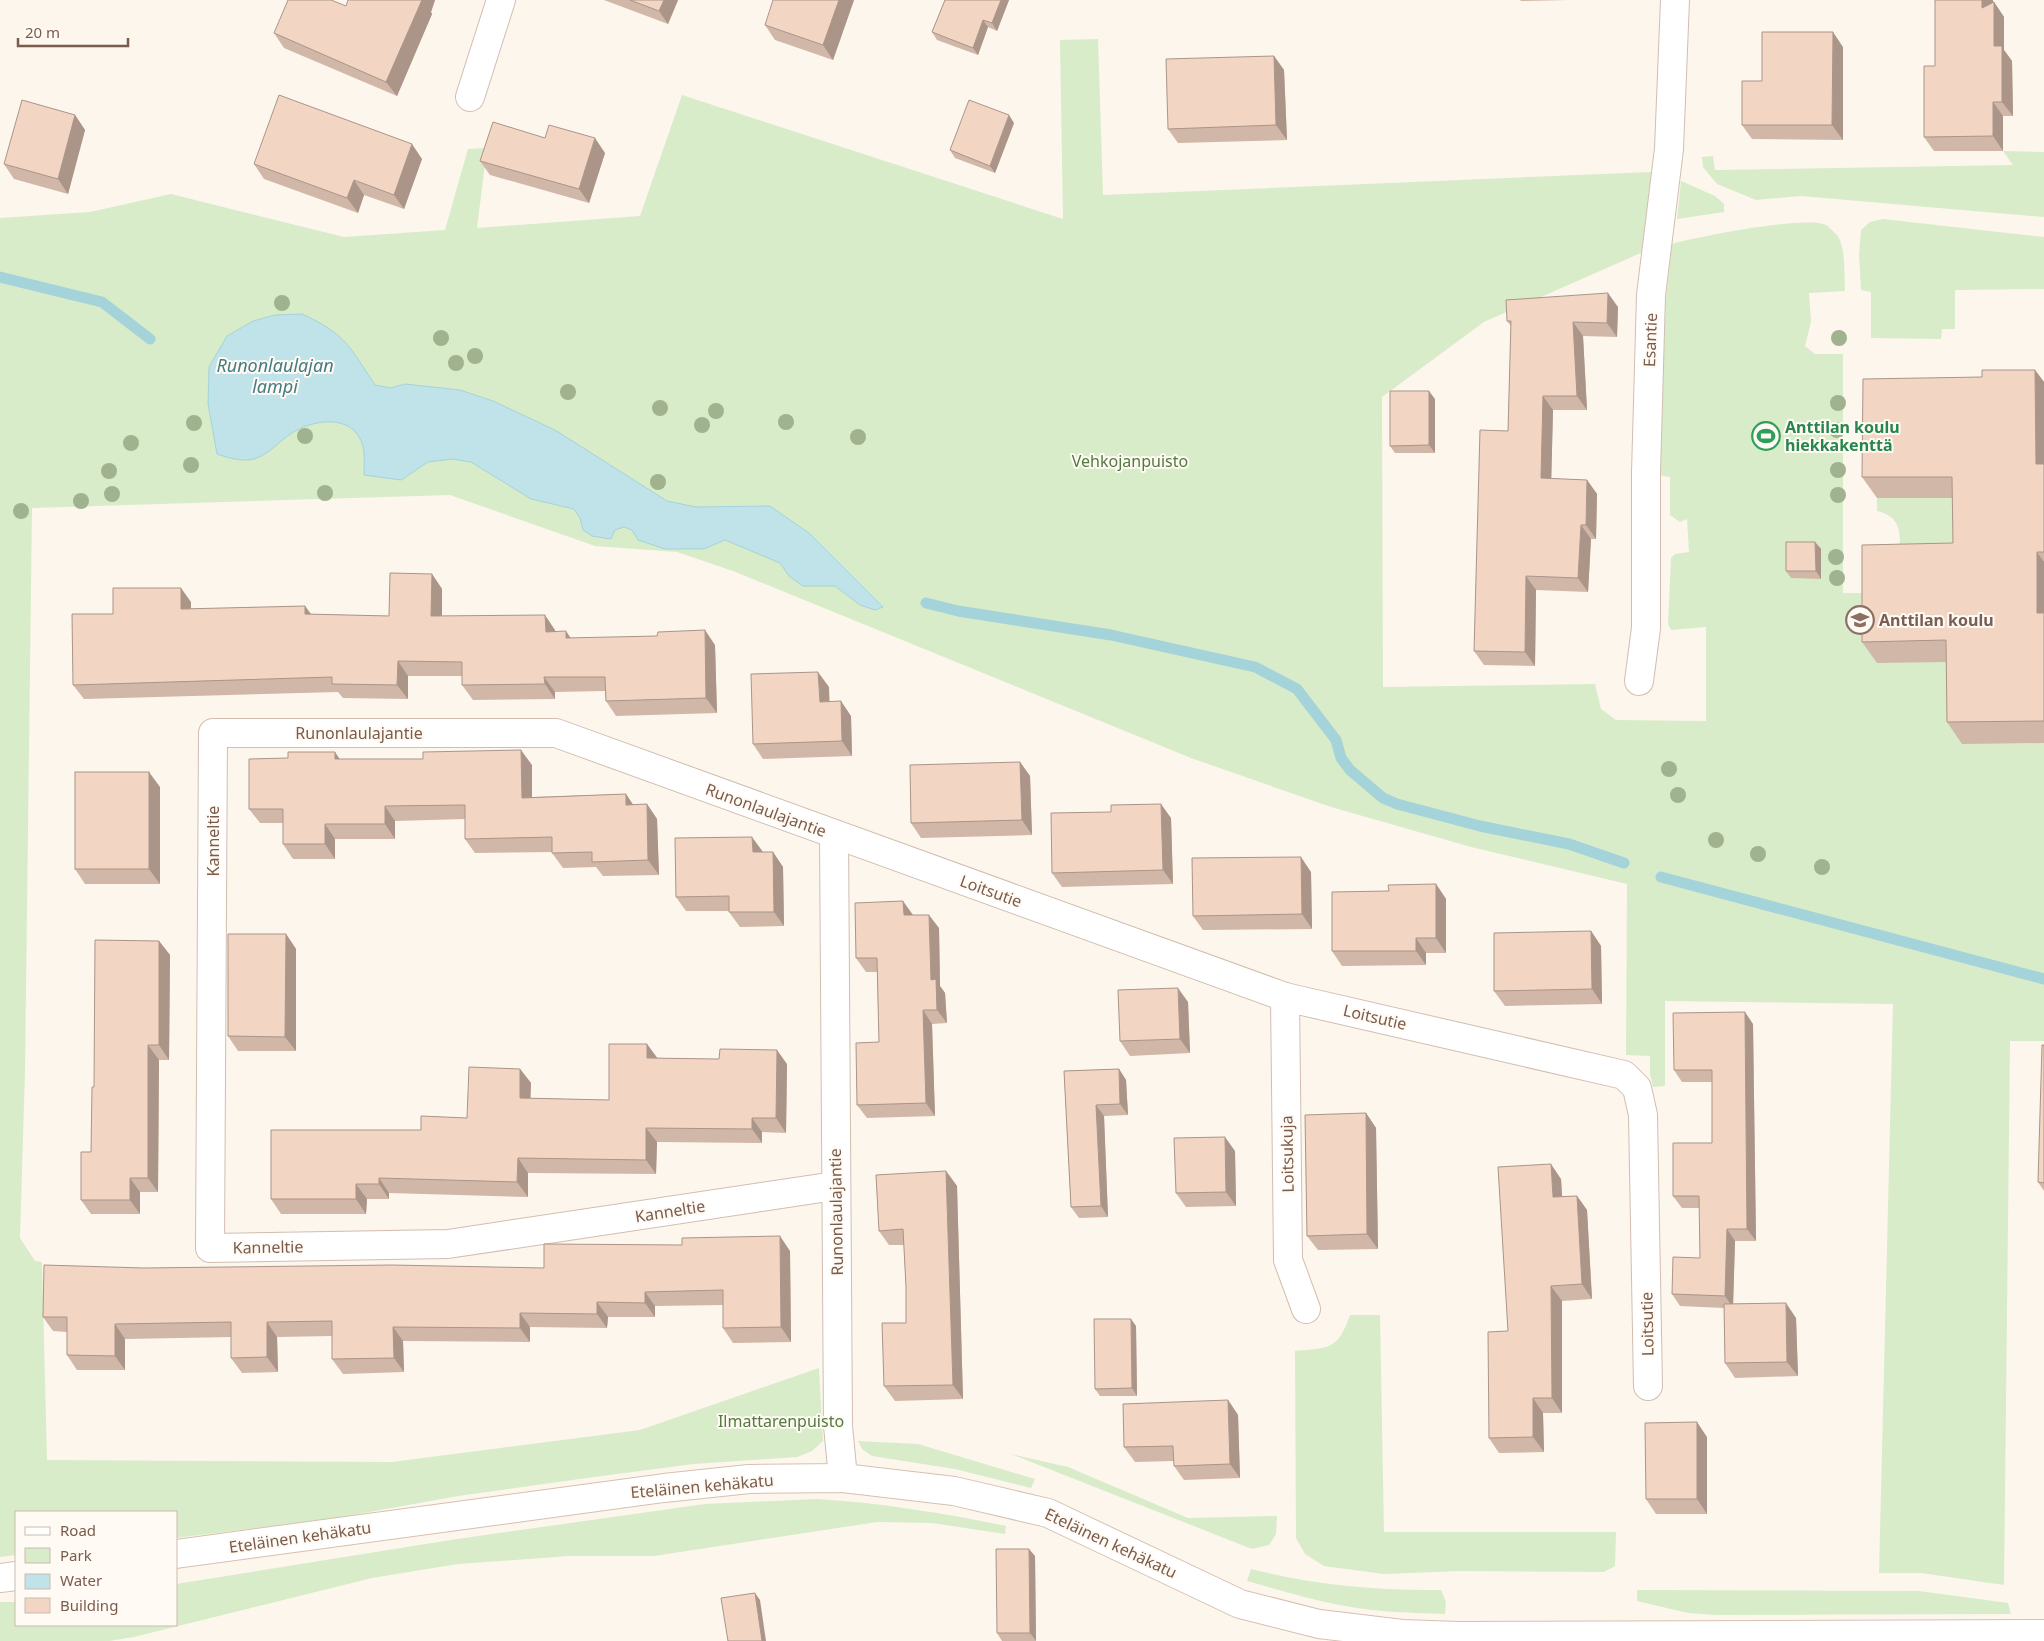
<svg xmlns="http://www.w3.org/2000/svg" width="2044" height="1641" viewBox="0 0 2044 1641" font-family="'Noto Sans',sans-serif">
	<style>
		.green { fill: #d8ecc9 }
		.water { fill: #bfe3e8; stroke: #a5d3da }
		.lines { fill: none; stroke-linecap: round; stroke-linejoin: round }
		.stream { stroke: #a5d3da; stroke-width: 11 }
		.street-casing { stroke: #d1beb0; stroke-width: 30 }
		.secondary-casing { stroke: #d6c0b0; stroke-width: 30 }
		.street { stroke: #fff; stroke-width: 28 }
		.secondary { stroke: #fff; stroke-width: 28 }
		.tree { fill: #a0b28e }
		.wall { fill: #d1b7a8 }
		.shaded-wall { fill: #aa9588 }
		.building { fill: #f3d5c3; stroke: #aa9588 }
		.labels { text-anchor: middle; stroke-width: 4; stroke-linejoin: round; paint-order: stroke }
		.street-label { font-size: 16px; fill: #7a5c4d; stroke: #fffaf3 }
		.leisure-label { font-size: 16px; font-weight: bold; fill: #27864d; stroke: #fffaf3; text-anchor: start }
		.park-label { font-size: 16px; fill: #537a41; stroke: #fffaf3 }
		.education-label { font-size: 16px; font-weight: bold; fill: #785e54; stroke: #fffaf3; text-anchor: start }
		.water-label { font-size: 18px; font-style: italic; fill: #437c86; stroke: #fffaf3 }
	</style>
	<rect width="100%" height="100%" fill="#fdf6ec"/>
	<g class="green">
		<path d="M1098,39L1103,195L1651,172L1643,252L1484,322L1382,397L1383,687L1595,684L1601,709L1616,720L1706,721V627L1671,630L1668,624L1671,558L1675,554L1689,552L1687,519L1680,522L1670,515V477L1658,475L1666,299L1672,244C1696,237 1807,215 1826,225C1829,227 1834,232 1837,235C1846,246 1844,277 1845,291L1809,293L1811,322L1805,346L1815,354H1843V593H1876L1961,661L2044,743V1041H2010L2004,1585L1921,1573H1879L1893,1004L1665,1001V1086L1653,1087L1650,1074V1056L1626,1055L1627,884L1471,847L1331,807L1191,758L733,571L677,552L595,546L450,495L32,508L25,1071L20,1238L35,1261L42,1262L47,1460L392,1462L640,1430L819,1368L823,1441L812,1451L797,1457L694,1464L594,1477L458,1496L336,1518L176,1538V1512H16V1555L0,1557V218L90,212L171,194L344,237L445,230L468,149L487,148L477,228L640,216L682,95L1063,219L1060,40Z"/>
		<path d="M2003,151L2044,152V217L1801,196L1756,200L1717,184L1703,167L1702,157L1713,156L1715,170L2013,165Z"/>
		<path d="M1681,181L1715,196L1724,204V212L1677,219Z"/>
		<path d="M1883,219L2044,237V289L1955,290V329H1942L1941,339L1871,338V292L1861,290L1859,255L1861,230L1870,222Z"/>
		<path d="M1877,498H1967L1969,565L1894,549L1900,542C1900,525 1895,515 1877,511Z"/>
		<path d="M1350,1315H1380L1384,1532H1616L1615,1566L1604,1572L1461,1571L1384,1574L1324,1566L1305,1554L1296,1538L1295,1351C1329,1348 1338,1350 1350,1315Z"/>
		<path d="M858,1441L918,1444L1035,1479L1031,1488L955,1469L872,1456L862,1449Z"/>
		<path d="M1011,1454L1068,1467L1188,1518L1277,1516L1276,1534L1269,1545L1252,1549Z"/>
		<path d="M817,1499C881,1503 943,1513 1006,1526L1005,1534L932,1523L877,1522L654,1556H569L458,1564L372,1578L134,1637L109,1641H0V1602H16V1625H176V1584L457,1539L705,1504Z"/>
		<path d="M1251,1569C1313,1585 1376,1591 1441,1590L1446,1602L1445,1614C1412,1613 1378,1612 1345,1606C1312,1600 1279,1590 1247,1581Z"/>
		<path d="M1637,1590L1919,1591L2008,1603L2011,1614L1717,1615L1688,1613L1637,1601Z"/>
	</g>
	<path class="water" d="M302,314C346,334 349,346 375,385L391,388L405,384L460,390L493,401L555,430L667,501L696,507L770,506L809,533L883,607L875,610L860,605L835,586H803L789,576L780,563L725,540L704,549H665L638,540L632,530L624,527L615,530L611,539L592,536L583,530L580,518L574,509L531,499L471,462L452,459L428,462L401,480L364,475C364,463 366,447 359,437C346,414 310,421 292,433C279,441 270,454 254,459C241,462 229,458 217,454L208,404L209,367L227,336L253,321L275,315Z"/>
	<g class="lines">
		<g class="stream">
			<path d="M0,277L102,302L150,339"/>
			<path d="M926,603L958,611L1111,635L1255,667L1297,689L1336,740L1341,758L1350,770L1383,798L1397,804L1480,826L1569,844L1624,863"/>
			<path d="M1661,877L2044,979"/>
		</g>
		<defs>
			<g id="street">
				<path d="M470,97L501,0"/>
				<path d="M1639,681L1646,628V473L1651,295L1669,149L1675,0"/>
				<path d="M834,834L838,1426L843,1478"/>
				<path d="M1285,997L1288,1260L1306,1309"/>
				<path d="M835,1186L448,1244L210,1248L213,733H556L1285,997L1624,1075L1637,1088L1643,1115L1648,1386"/>
			</g>
			<g id="secondary">
				<path d="M176,1554L664,1488L749,1479L843,1478L954,1491L1048,1513L1240,1604L1319,1624L1402,1634L1459,1636L2044,1634"/>
				<path d="M0,1578L16,1576"/>
			</g>
		</defs>
		<use href="#street" class="street-casing"/>
		<use href="#secondary" class="secondary-casing"/>
		<use href="#street" class="street"/>
		<use href="#secondary" class="secondary"/>
	</g>
	<g class="tree">
		<circle cx="282" cy="303" r="8"/>
		<circle cx="441" cy="338" r="8"/>
		<circle cx="1839" cy="338" r="8"/>
		<circle cx="475" cy="356" r="8"/>
		<circle cx="456" cy="363" r="8"/>
		<circle cx="568" cy="392" r="8"/>
		<circle cx="1838" cy="403" r="8"/>
		<circle cx="660" cy="408" r="8"/>
		<circle cx="716" cy="411" r="8"/>
		<circle cx="786" cy="422" r="8"/>
		<circle cx="194" cy="423" r="8"/>
		<circle cx="702" cy="425" r="8"/>
		<circle cx="1837" cy="430" r="8"/>
		<circle cx="305" cy="436" r="8"/>
		<circle cx="858" cy="437" r="8"/>
		<circle cx="131" cy="443" r="8"/>
		<circle cx="191" cy="465" r="8"/>
		<circle cx="1838" cy="470" r="8"/>
		<circle cx="109" cy="471" r="8"/>
		<circle cx="658" cy="482" r="8"/>
		<circle cx="325" cy="493" r="8"/>
		<circle cx="112" cy="494" r="8"/>
		<circle cx="1838" cy="495" r="8"/>
		<circle cx="81" cy="501" r="8"/>
		<circle cx="21" cy="511" r="8"/>
		<circle cx="1836" cy="557" r="8"/>
		<circle cx="1837" cy="578" r="8"/>
		<circle cx="1669" cy="769" r="8"/>
		<circle cx="1678" cy="795" r="8"/>
		<circle cx="1716" cy="840" r="8"/>
		<circle cx="1758" cy="854" r="8"/>
		<circle cx="1822" cy="867" r="8"/>
	</g>
	<g class="wall">
		<path d="M348,0H435L431,12L432,14L397,96L284,48L274,33L346,6Z"/>
		<path d="M604,0H678L668,24Z"/>
		<path d="M854,0L833,60L775,40L765,25Z"/>
		<path d="M945,0H1009L997,31L988,27L978,55L937,40L932,32Z"/>
		<path d="M1520,0H1569L1521,1Z"/>
		<path d="M1935,0H1993V3L1994,2L2004,17V50L2012,61L2013,116H2003V151H1934L1924,137L1935,66Z"/>
		<path d="M1843,47V140L1752,139L1742,125L1762,81Z"/>
		<path d="M1274,56L1284,70L1287,140L1178,143L1168,129Z"/>
		<path d="M75,115L85,130L68,194L14,179L4,164Z"/>
		<path d="M1014,123L995,173L955,158L950,150Z"/>
		<path d="M605,153L589,203L490,175L480,161Z"/>
		<path d="M422,159L404,209L364,195L358,213L264,179L254,164Z"/>
		<path d="M1618,307L1617,337L1583,336L1587,410H1553L1551,479L1587,480L1597,494L1596,539H1591L1588,592L1536,590L1535,666L1484,665L1474,651L1508,431L1511,326L1507,321Z"/>
		<path d="M2035,370L2044,382V743L1962,744L1947,722L1946,662L1877,663L1862,642L1953,543L1952,498H1877L1862,477L1982,377Z"/>
		<path d="M1435,399V453H1395L1390,446Z"/>
		<path d="M1815,542L1821,549V579L1791,578L1786,571Z"/>
		<path d="M432,574L442,589V616L555,630V631L571,638L715,645L717,713L616,716L606,701L605,691L555,692V699L473,700L462,685V676H408V699L343,698L338,692L84,699L73,685L113,614L191,602V609L305,606L311,614L389,616Z"/>
		<path d="M829,687V701L851,716L852,756L763,759L753,744Z"/>
		<path d="M288,758L340,759L532,765V797L626,794L633,805L647,804L657,819L659,875L603,876L596,867L563,868L552,853V852L475,853L465,839V819L395,821V839H335V859H293L283,844V823H260L249,809Z"/>
		<path d="M1020,762L1030,776L1032,835L921,838L911,823Z"/>
		<path d="M160,787V884H85L75,869Z"/>
		<path d="M1111,812L1171,818L1173,884L1062,887L1052,873Z"/>
		<path d="M763,852H773L783,867L784,926L740,927L729,912V911H686L676,897Z"/>
		<path d="M1311,872L1312,929L1203,930L1193,916Z"/>
		<path d="M1436,884L1446,899V953H1426V965L1342,966L1332,951L1389,891Z"/>
		<path d="M913,915L939,928L940,986L945,993L947,1023L932,1024L935,1116L867,1118L857,1105L879,1042L877,972H866L856,958Z"/>
		<path d="M1591,931L1601,946L1602,1004L1505,1006L1494,991Z"/>
		<path d="M286,934L296,949V1051H238L228,1036Z"/>
		<path d="M159,941L170,955L169,1060H159L158,1192H140V1214H91L81,1200L91,1152L94,1087Z"/>
		<path d="M1188,1002L1190,1053L1130,1056L1120,1041Z"/>
		<path d="M1753,1024L1756,1241H1735L1733,1304L1796,1318L1798,1376L1735,1378L1725,1363L1724,1308L1680,1306L1672,1294L1700,1258V1208H1682L1673,1196L1712,1143V1082H1682L1674,1070Z"/>
		<path d="M647,1044L657,1058L787,1064L786,1133L762,1132V1143L657,1142L656,1174L528,1173V1197L389,1193V1199H367L366,1214H281L271,1199L421,1130L467,1118L520,1069L531,1083L530,1098L609,1100Z"/>
		<path d="M2044,1045V1191L2038,1182Z"/>
		<path d="M1119,1069L1126,1080L1128,1115L1104,1116L1108,1217L1079,1218L1071,1207L1064,1071Z"/>
		<path d="M1366,1113L1376,1128L1378,1249L1318,1250L1307,1236Z"/>
		<path d="M1235,1151L1236,1206L1186,1207L1176,1193Z"/>
		<path d="M946,1171L957,1186L963,1399L895,1401L884,1386L906,1323V1287L904,1245H889L879,1231Z"/>
		<path d="M1561,1179L1562,1196H1577L1587,1210L1592,1299L1562,1301V1413H1543L1544,1452L1499,1453L1489,1438Z"/>
		<path d="M790,1251L791,1342L733,1343L723,1328V1305L655,1306V1317H608L607,1328L530,1327V1342L403,1341L404,1372L343,1374L332,1359V1336L277,1337L278,1372L242,1373L231,1358V1337L125,1339V1370H77L67,1355V1332L53,1331L43,1317L144,1268H544Z"/>
		<path d="M1136,1326L1137,1396H1100L1095,1389Z"/>
		<path d="M1228,1400L1238,1415L1240,1478L1184,1480L1174,1466V1461L1135,1462L1124,1447Z"/>
		<path d="M1707,1437V1514H1656L1646,1499Z"/>
		<path d="M1035,1556L1036,1641H1002L997,1633Z"/>
	</g>
	<g class="shaded-wall">
		<path d="M421,0H435L431,12L432,14L397,96L386,82Z"/>
		<path d="M664,0H678L668,24L659,11Z"/>
		<path d="M839,0H854L833,60L823,45Z"/>
		<path d="M1001,0H1009L997,31L992,23Z"/>
		<path d="M1982,0H1993V22L1982,8Z"/>
		<path d="M1994,2L2004,17V50L2012,61L2013,116L2002,102L1994,46Z"/>
		<path d="M983,20L988,27L978,55L973,48Z"/>
		<path d="M1833,32L1843,47V140L1832,125Z"/>
		<path d="M1274,56L1284,70L1287,140L1276,125Z"/>
		<path d="M1993,102L2003,116V151L1993,136Z"/>
		<path d="M75,115L85,130L68,194L58,179Z"/>
		<path d="M1009,115L1014,123L995,173L990,166Z"/>
		<path d="M595,138L605,153L589,203L579,189Z"/>
		<path d="M412,144L422,159L404,209L394,195Z"/>
		<path d="M354,180L364,195L358,213L347,198Z"/>
		<path d="M1608,293L1618,307L1617,337L1607,323Z"/>
		<path d="M1573,322L1583,336L1587,410L1577,396Z"/>
		<path d="M2035,370L2044,382V476L2036,464Z"/>
		<path d="M1429,391L1435,399V453L1429,445Z"/>
		<path d="M1543,396L1553,410L1551,492L1541,478Z"/>
		<path d="M1587,480L1597,494L1596,539L1586,525Z"/>
		<path d="M1581,525L1591,539L1588,592L1578,578Z"/>
		<path d="M1815,542L1821,549V579L1816,571Z"/>
		<path d="M2037,552L2044,562V623L2037,613Z"/>
		<path d="M432,574L442,589V631L431,616Z"/>
		<path d="M1526,576L1536,590L1535,666L1525,652Z"/>
		<path d="M181,588L191,602V624L181,609Z"/>
		<path d="M305,606L315,620L305,614Z"/>
		<path d="M545,615L555,630L556,646L546,632Z"/>
		<path d="M705,630L715,645L717,713L706,698Z"/>
		<path d="M566,631L576,646L566,638Z"/>
		<path d="M398,661L408,676V699L397,685Z"/>
		<path d="M818,672L829,687L830,716L820,702Z"/>
		<path d="M544,677L555,692V699L545,684Z"/>
		<path d="M841,701L851,716L852,756L842,741Z"/>
		<path d="M521,750L532,765V812L522,798Z"/>
		<path d="M335,752L345,767L335,759Z"/>
		<path d="M1020,762L1030,776L1032,835L1022,820Z"/>
		<path d="M149,772L160,787V884L149,869Z"/>
		<path d="M626,794L636,809L626,805Z"/>
		<path d="M647,804L657,819L659,875L648,860Z"/>
		<path d="M1161,804L1171,818L1173,884L1163,870Z"/>
		<path d="M385,806L395,821V839L385,824Z"/>
		<path d="M325,824L335,839V859L325,844Z"/>
		<path d="M752,837L763,852H753Z"/>
		<path d="M773,852L783,867L784,926L774,912Z"/>
		<path d="M1301,857L1311,872L1312,929L1302,914Z"/>
		<path d="M1436,884L1446,899V953L1436,938Z"/>
		<path d="M903,901L913,915V929L904,915Z"/>
		<path d="M929,915L939,928L940,986L945,993L947,1023L937,1010L931,980Z"/>
		<path d="M1591,931L1601,946L1602,1004L1592,989Z"/>
		<path d="M286,934L296,949V1051L285,1037Z"/>
		<path d="M1416,938L1426,953V965L1416,951Z"/>
		<path d="M159,941L170,955L169,1060L159,1045Z"/>
		<path d="M1178,988L1188,1002L1190,1053L1180,1039Z"/>
		<path d="M923,1010L932,1024L935,1116L926,1103Z"/>
		<path d="M1745,1012L1753,1024L1756,1241L1747,1229Z"/>
		<path d="M647,1044L658,1059L647,1058Z"/>
		<path d="M148,1045L159,1060L158,1192L148,1178Z"/>
		<path d="M777,1050L787,1064L786,1133L776,1118Z"/>
		<path d="M520,1069L531,1083L530,1113L520,1098Z"/>
		<path d="M1119,1069L1126,1080L1128,1115L1120,1104Z"/>
		<path d="M1096,1105L1104,1116L1108,1217L1101,1206Z"/>
		<path d="M1366,1113L1376,1128L1378,1249L1367,1234Z"/>
		<path d="M752,1118L762,1132V1143L752,1129Z"/>
		<path d="M646,1128L657,1142L656,1174L646,1160Z"/>
		<path d="M1225,1137L1235,1151L1236,1206L1226,1192Z"/>
		<path d="M518,1158L528,1173V1197L517,1182Z"/>
		<path d="M1551,1164L1561,1179L1563,1212L1553,1197Z"/>
		<path d="M946,1171L957,1186L963,1399L953,1385Z"/>
		<path d="M130,1178L140,1192V1214L130,1200Z"/>
		<path d="M379,1178L389,1193V1199L379,1184Z"/>
		<path d="M356,1184L367,1199L366,1214L356,1199Z"/>
		<path d="M1577,1196L1587,1210L1592,1299L1582,1284Z"/>
		<path d="M1727,1229L1735,1241L1733,1308L1725,1296Z"/>
		<path d="M780,1236L790,1251L791,1342L781,1327Z"/>
		<path d="M1551,1286L1562,1301V1413L1552,1398Z"/>
		<path d="M645,1292L655,1306V1317L645,1303Z"/>
		<path d="M597,1302L608,1317L607,1328L597,1314Z"/>
		<path d="M1786,1303L1796,1318L1798,1376L1787,1362Z"/>
		<path d="M520,1313L530,1327V1342L520,1328Z"/>
		<path d="M1131,1319L1136,1326L1137,1396L1132,1388Z"/>
		<path d="M267,1322L277,1337L278,1372L267,1357Z"/>
		<path d="M115,1324L125,1339V1370L115,1356Z"/>
		<path d="M393,1327L403,1341L404,1372L394,1358Z"/>
		<path d="M1533,1398L1543,1413L1544,1452L1533,1437Z"/>
		<path d="M1228,1400L1238,1415L1240,1478L1230,1464Z"/>
		<path d="M1697,1422L1707,1437V1514L1697,1499Z"/>
		<path d="M1029,1549L1035,1556L1036,1641L1030,1633Z"/>
		<path d="M755,1593L760,1600L766,1641H762Z"/>
	</g>
	<g class="building">
		<path d="M288,0H331L346,6L348,0H422L386,82L274,33Z"/>
		<path d="M630,0H664L659,11Z"/>
		<path d="M773,0H839L823,45L765,25Z"/>
		<path d="M945,0H1001L992,23L983,20L973,48L932,32Z"/>
		<path d="M1935,0H1982V8L1994,2V46H2002V102H1993V136L1924,137V66H1935Z"/>
		<path d="M1762,32H1833L1832,125H1742V81H1762Z"/>
		<path d="M1274,56L1276,125L1168,129L1166,59Z"/>
		<path d="M279,95L412,144L394,195L354,180L347,198L254,164Z"/>
		<path d="M22,100L75,115L58,179L4,164Z"/>
		<path d="M969,100L1009,115L990,166L950,150Z"/>
		<path d="M493,122L545,138L549,125L595,138L579,189L480,161Z"/>
		<path d="M1608,293L1607,323L1573,322L1577,396H1543L1541,478L1587,480L1586,525H1581L1578,578L1526,576L1525,652L1474,651L1480,430L1508,431L1511,321H1507L1506,300Z"/>
		<path d="M1982,370H2035L2036,464H2044V552H2037V613H2044V721L1947,722L1946,640L1862,642V545L1953,543L1952,477H1862L1863,379L1982,377Z"/>
		<path d="M1390,391H1429V445L1390,446Z"/>
		<path d="M1786,542H1815L1816,571H1786Z"/>
		<path d="M390,573L432,574L431,616L545,615L546,632L566,631V638L657,636L658,632L705,630L706,698L606,701L605,677H544L545,684L462,685V662L398,661L397,685L332,684V677L73,685L72,614H113V588H181V609L305,606V614L389,616Z"/>
		<path d="M818,672L820,702L841,701L842,741L753,744L751,674Z"/>
		<path d="M521,750L522,798L626,794V805L647,804L648,860L592,862V852L552,853V837L465,839V805L385,806V824H325V844H283V809H249V759L288,758V752H335V759H423V752Z"/>
		<path d="M1020,762L1022,820L911,823L910,765Z"/>
		<rect x="75" y="772" width="74" height="97"/>
		<path d="M1161,804L1163,870L1052,873L1051,813L1111,812V805Z"/>
		<path d="M752,837L753,852H773L774,912H729V896L676,897L675,838Z"/>
		<path d="M1301,857L1302,914L1193,916L1192,858Z"/>
		<path d="M1436,884V938H1416V951H1332V892L1389,891L1388,885Z"/>
		<path d="M903,901L904,915H929L931,980L936,979L937,1010H923L926,1103L857,1105L856,1043L879,1042L877,958H856L855,903Z"/>
		<path d="M1591,931L1592,989L1494,991V933Z"/>
		<path d="M228,934H286L285,1037L228,1036Z"/>
		<path d="M95,940L159,941V1045H148V1178H130V1200H81V1152H91L92,1087H94Z"/>
		<path d="M1178,988L1180,1039L1120,1041L1118,990Z"/>
		<path d="M1745,1012L1747,1229H1727L1725,1296L1672,1294L1673,1257L1700,1258L1699,1196H1673V1143H1712V1070H1674L1673,1013Z"/>
		<path d="M609,1044H647V1058L719,1059L720,1049L777,1050L776,1118H752V1129L646,1128V1160L518,1158L517,1182L379,1178V1184H356V1199H271V1130H421V1116L467,1118L469,1067L520,1069V1098L609,1100Z"/>
		<path d="M2042,1045H2044V1183L2038,1182Z"/>
		<path d="M1119,1069L1120,1104L1096,1105L1101,1206L1071,1207L1064,1071Z"/>
		<path d="M1366,1113L1367,1234L1307,1236L1305,1115Z"/>
		<path d="M1225,1137L1226,1192L1176,1193L1174,1138Z"/>
		<path d="M1551,1164L1553,1197L1577,1196L1582,1284L1551,1286L1552,1398H1533V1437L1489,1438L1488,1332L1508,1331L1498,1167Z"/>
		<path d="M946,1171L953,1385L884,1386L882,1323H906V1287L903,1229L879,1231L876,1175Z"/>
		<path d="M780,1236L781,1327L723,1328V1290L645,1292V1303L597,1302V1314L520,1313V1328L393,1327L394,1358L332,1359V1321L267,1322V1357L231,1358V1322L115,1324V1356L67,1355V1317H43L44,1265L144,1268L392,1265L544,1268V1244L682,1245V1238Z"/>
		<path d="M1786,1303L1787,1362L1725,1363L1724,1304Z"/>
		<path d="M1094,1319H1131L1132,1388L1095,1389Z"/>
		<path d="M1228,1400L1230,1464L1174,1466L1173,1446L1124,1447L1123,1404Z"/>
		<path d="M1697,1422V1499H1646L1645,1423Z"/>
		<path d="M996,1549H1029L1030,1633H997Z"/>
		<path d="M755,1593L762,1641H728L721,1598Z"/>
	</g>
	<defs>
		<symbol id="stadium-ring" viewBox="-11 -11 22 22"><circle r="9.5" fill="#fffaf3" stroke="#2e9e5b" stroke-width="1.5"/><path d="M0-5a6.5 5 0 1 0 0 10a6.5 5 0 1 0 0-10ZM-3.5-1.8h7v3.6h-7Z" fill="#2e9e5b"/></symbol>
		<symbol id="school-ring" viewBox="-11 -11 22 22"><circle r="9.5" fill="#fffaf3" stroke="#8d6e63" stroke-width="1.5"/><path d="M0-5L7-2L0 1L-7-2ZM-4 1L0 2.5L4 1V4Q0 6-4 4Z" fill="#8d6e63"/></symbol>
	</defs>
	<g fill-rule="evenodd">
		<use href="#stadium-ring" x="1750" y="420" width="32" height="32"/>
		<use href="#school-ring" x="1844" y="604" width="32" height="32"/>
	</g>
	<g class="labels">
		<g class="street-label">
			<text transform="translate(1650 340) rotate(-88)" y="6">Esantie</text>
			<text x="359" y="739">Runonlaulajantie</text>
			<text transform="translate(766 810) rotate(20)" y="6">Runonlaulajantie</text>
			<text transform="translate(213 841) rotate(-90)" y="6">Kanneltie</text>
			<text transform="translate(991 891) rotate(20)" y="6">Loitsutie</text>
			<text transform="translate(1375 1017) rotate(13)" y="6">Loitsutie</text>
			<text transform="translate(1287 1154) rotate(-91)" y="6">Loitsukuja</text>
			<text transform="translate(670 1211) rotate(-9)" y="6">Kanneltie</text>
			<text transform="translate(836 1212) rotate(-91)" y="6">Runonlaulajantie</text>
			<text transform="translate(268 1247) rotate(-1)" y="6">Kanneltie</text>
			<text transform="translate(1647 1324) rotate(-91)" y="6">Loitsutie</text>
			<text transform="translate(702 1486) rotate(-5)" y="6">Eteläinen kehäkatu</text>
			<text transform="translate(300 1537) rotate(-8)" y="6">Eteläinen kehäkatu</text>
			<text transform="translate(1111 1543) rotate(25)" y="6">Eteläinen kehäkatu</text>
		</g>
		<g class="leisure-label">
			<text x="1785" y="433">Anttilan koulu<tspan x="1785" dy="18">hiekkakenttä</tspan></text>
		</g>
		<g class="park-label">
			<text x="1130" y="467">Vehkojanpuisto</text>
			<text x="781" y="1427">Ilmattarenpuisto</text>
		</g>
		<g class="education-label">
			<text x="1879" y="626">Anttilan koulu</text>
		</g>
		<g class="water-label">
			<text x="275" y="372">Runonlaulajan<tspan x="275" dy="21">lampi</tspan></text>
		</g>
	</g>
	<rect x="15" y="1511" width="162" height="115" fill="#fffaf3" stroke="#cabbb1"/>
	<rect x="25" y="1527" width="25" height="8" fill="#ffffff" stroke="#cabbb1"/>
	<text x="60" y="1536" font-size="15" fill="#7a5c4d">Road</text>
	<rect x="25" y="1548" width="25" height="15" fill="#d8ecc9" stroke="#cabbb1"/>
	<text x="60" y="1561" font-size="15" fill="#7a5c4d">Park</text>
	<rect x="25" y="1574" width="25" height="15" fill="#bfe3e8" stroke="#cabbb1"/>
	<text x="60" y="1586" font-size="15" fill="#7a5c4d">Water</text>
	<rect x="25" y="1598" width="25" height="15" fill="#f3d5c3" stroke="#cabbb1"/>
	<text x="60" y="1611" font-size="15" fill="#7a5c4d">Building</text>
	<path d="M18 38v8h110v-8" fill="none" stroke="#7a5c4d" stroke-width="2.5"/>
	<text x="25" y="38" font-size="15" fill="#7a5c4d" stroke="#fffaf3" stroke-width="4" paint-order="stroke">20 m</text>
</svg>
